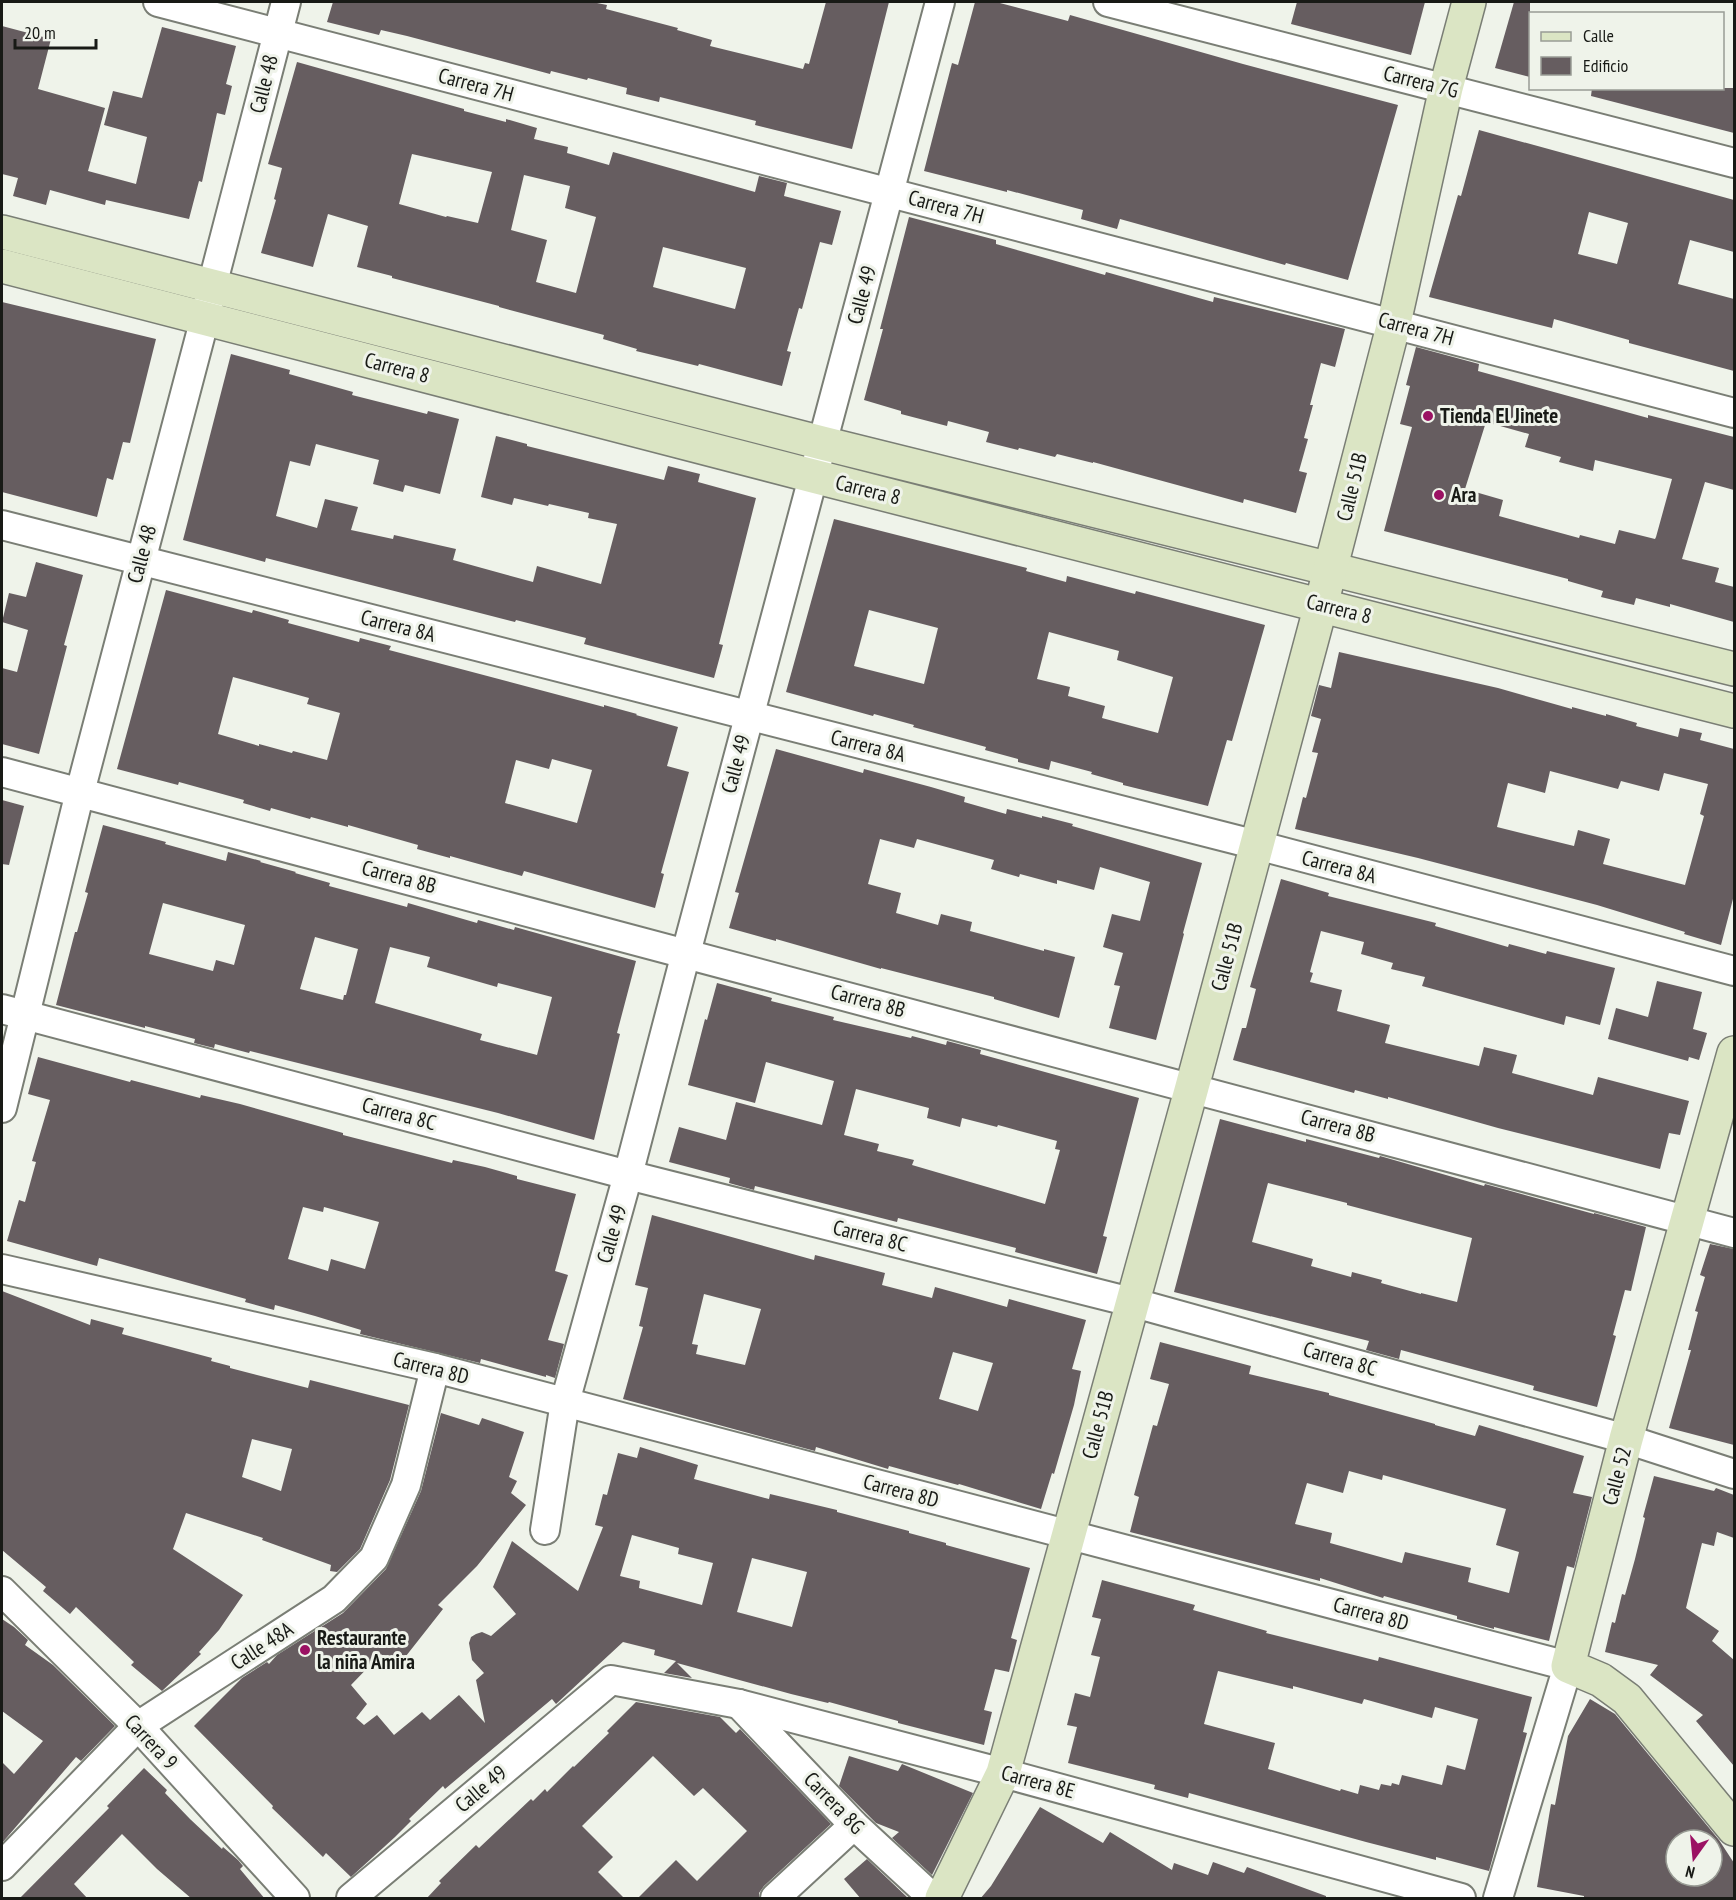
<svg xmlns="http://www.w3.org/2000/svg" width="1736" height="1900" viewBox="0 0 1736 1900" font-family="'PT Sans Narrow',sans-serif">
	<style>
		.building { fill: #665d60; fill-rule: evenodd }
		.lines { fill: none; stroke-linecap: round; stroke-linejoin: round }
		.street-casing { stroke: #7a7e75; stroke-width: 32 }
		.secondary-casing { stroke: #7a7e75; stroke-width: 36 }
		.street { stroke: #fff; stroke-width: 28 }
		.secondary { stroke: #dbe5c4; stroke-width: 33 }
		.poi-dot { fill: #9b1163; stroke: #eff3ea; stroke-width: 2 }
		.labels { text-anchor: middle; stroke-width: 6; stroke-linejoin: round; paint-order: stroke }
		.street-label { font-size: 21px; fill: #181a16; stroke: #eff3ea }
		.poi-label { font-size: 21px; font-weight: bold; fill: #181a16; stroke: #eff3ea; text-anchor: start }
	</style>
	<rect width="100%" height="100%" fill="#eff3ea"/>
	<g class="building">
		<path d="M333,2H592L607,5L606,9L678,28L677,30L712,40L710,46L803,69L805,63L809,64L826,2H889L852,149L755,125L756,121L660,97L659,102L626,94L627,88L588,78L587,80L551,71L550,74L407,36L381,30L379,35L327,22Z"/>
		<path d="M975,2H996L1068,21L1070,15L1243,64L1398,105L1348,280L1286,263L1285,265L1120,219L1117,229L1081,219L1083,210L1007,190V192L924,171L952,63L958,65Z"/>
		<path d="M1297,2H1425L1411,55L1291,24Z"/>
		<path d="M1514,2H1530V77L1495,68Z"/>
		<path d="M2,26L51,39L38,89L105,108L88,171L136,184L147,137L104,125L113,91L142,98L162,27L236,46L226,84L232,86L225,115L217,113L202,182L199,181L189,219L106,200L105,205L50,190L46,205L13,196L18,178L2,174Z"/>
		<path d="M297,62L464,109V111L506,122V119L537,128L534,139L568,147L567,153L609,165L613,152L755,192L759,176L787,183L784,196L841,211L832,245L820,242L802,309L799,308L787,351L791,352L782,386L699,364L698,366L636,351L637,349L603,339L604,335L499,307V306L392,278V276L357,267L368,226L328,214L313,267L261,253L276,200L274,199L282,168L268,164ZM412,154L492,172L478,223L447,216L446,217L399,204ZM524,175L570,186L565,208L596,217L576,293L536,282L547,240L511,230ZM663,247L746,268L735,309L653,287Z"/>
		<path d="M1592,88H1734V133L1591,96Z"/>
		<path d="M1479,130L1734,200V252L1690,240L1678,284L1734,299V371L1629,343V340L1554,319L1552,328L1429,297L1458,195L1461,196ZM1589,212L1628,223L1617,264L1578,254Z"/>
		<path d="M909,217L996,240V244L1105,275L1106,272L1213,302L1214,297L1345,329L1335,367L1321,363L1310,405H1313L1304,438L1308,439L1299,471L1307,473L1296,513L1244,499L1243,503L1093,462V463L1057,454L1055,457L1019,448L1018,450L986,442L989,432L948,421L947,426L901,414V411L864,400L883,329H880Z"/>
		<path d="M2,302L156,339L130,443L123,442L113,480L107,478L97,517L2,492Z"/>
		<path d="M1416,347L1479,364L1478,371L1648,418V415L1734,437V490L1705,482L1682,559L1719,568L1715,582L1734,587V622L1670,604V607L1636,598L1634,605L1601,597L1603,591L1568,581V579L1384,531L1412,427L1400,424L1410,386L1406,385ZM1486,422L1529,434L1525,447L1561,457L1559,462L1593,471L1595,460L1672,479L1656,537L1655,539L1619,530L1615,544L1580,535L1579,538L1499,516L1503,500L1465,489Z"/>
		<path d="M231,354L290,370L289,374L353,392L352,395L427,414L428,411L459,419L440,494L405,485L403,492L373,484L379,460L316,444L310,466L290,461L276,516L317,528L325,499L358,507L351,530L393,539L394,535L456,549L453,560L533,582L537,566L601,584L617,524L588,518L589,513L549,504L548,506L514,498L512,505L481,497L496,436L527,444V446L664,480L668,466L700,474L698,482L756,498L719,644L723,645L714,678L584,644L586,638L516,620L515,622L266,558L265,562L183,540Z"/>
		<path d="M834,519L1027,568L1026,571L1066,582L1067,576L1135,594L1136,591L1265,625L1232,741L1227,740L1208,806L1123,785V783L1091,774L1092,772L1051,761L1049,770L1018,762V759L985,750L986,747L913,727L914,725L874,714L873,716L786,692ZM869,610L938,628L924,684L854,666ZM1049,632L1119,651L1117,660L1173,677L1158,733L1102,718L1105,706L1068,696L1070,687L1037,679Z"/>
		<path d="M36,562L83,575L64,645L67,646L39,754L2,744V668L17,672L28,630L2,622L9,593L26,597Z"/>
		<path d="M166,590L252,613L253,610L289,620L288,623L359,642L360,638L391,646L389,650L604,707V705L637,714L636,715L678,727L667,766L689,772L661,873L664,874L655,908L524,871L522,876L450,856V858L417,849L418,845L348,825V827L311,817L310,819L271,808L270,811L243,803L244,800L179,782L178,785L117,769ZM233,677L309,698L307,704L340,713L327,760L293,751L292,753L259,744V746L218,734ZM552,759L592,770L577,823L505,803L516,760L549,769Z"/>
		<path d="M1339,652L1498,688L1572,709V707L1606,716V714L1637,723L1636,726L1678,737L1680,728L1702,733L1700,740L1734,749V895L1721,945L1684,934L1685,932L1597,905L1418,858L1295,829L1303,797L1306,798L1318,753L1312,752L1321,719L1311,716L1319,685L1331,688ZM1550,771L1618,789L1621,781L1659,791L1664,773L1708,784L1700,814L1704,816L1685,885L1603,864L1610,839L1578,830L1574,846L1497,827L1508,783L1545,793Z"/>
		<path d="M776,749L863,773L864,769L931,787L965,797L964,802L1006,814L1007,809L1042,818V816L1073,824L1072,826L1202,863L1183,933L1184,934L1156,1040L1109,1028L1120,986L1114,985L1123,953L1103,947L1112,914L1140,921L1150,882L1100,867L1094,890L1057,880V884L1020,874L1019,877L991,869L994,860L917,839L914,848L880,839L868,884L901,893L896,913L938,925L941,914L972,922L970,931L1044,951V949L1075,957L1059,1018L994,999V997L881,968V969L776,939V941L729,928L739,893L735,892Z"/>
		<path d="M2,800L24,806L9,865L2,864Z"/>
		<path d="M103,825L166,842L165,844L226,861L228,852L261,861L260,862L296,872L295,873L330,883L329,886L407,907L408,903L477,923L478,920L514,930L515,927L636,961L617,1033L620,1034L594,1140L498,1113L250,1051L249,1053L215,1044L214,1048L194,1043L195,1039L145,1026V1028L56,1005L75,932H77L88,893L85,892ZM163,903L245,925L234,965L216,960L213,971L149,954ZM315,937L358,949L346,995H344L343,1000L300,989ZM390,947L430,957L427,967L497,987L498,983L552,997L537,1055L480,1040L482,1034L375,1003Z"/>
		<path d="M1281,879L1329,893L1328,896L1436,923L1435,926L1508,947L1509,944L1546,954L1547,951L1615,968L1600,1025L1566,1016L1564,1025L1422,986L1425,977L1391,969L1393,963L1361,954L1364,942L1321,931L1310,972L1313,973L1310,982L1342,990L1337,1011L1390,1025L1385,1043L1479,1066L1484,1047L1517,1055L1512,1073L1545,1082L1593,1095L1598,1077L1689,1101L1680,1135L1669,1133L1660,1169L1498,1128L1388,1097V1099L1355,1090L1354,1093L1233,1060L1242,1028H1246L1256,989L1250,987Z"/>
		<path d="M1657,981L1702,992L1693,1029L1707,1033L1699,1060L1689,1057L1688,1061L1608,1039L1616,1008L1648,1017Z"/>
		<path d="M717,983L772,998L771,1001L834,1017L833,1020L911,1038L912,1036L946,1045L947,1041L981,1050L980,1054L1139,1098L1103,1236L1107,1237L1097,1274L1015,1252L1016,1248L934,1227L898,1218L897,1222L755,1186L754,1190L729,1183L730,1178L669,1162L679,1127L726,1140L736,1102L822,1125L834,1081L766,1062L755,1103L688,1085L705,1019L707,1020ZM856,1089L929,1108L927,1118L960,1127L962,1118L997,1127L998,1125L1057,1141L1055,1149L1060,1150L1045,1204L912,1165L914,1160L877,1151L879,1144L844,1135Z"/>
		<path d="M38,1057L130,1082L131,1080L200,1098L201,1095L240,1104L343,1133V1135L452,1163L453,1160L485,1167L517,1176V1179L576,1194L555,1271L568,1275L548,1340L564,1344L555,1378L546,1375V1377L481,1359L480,1363L360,1334L361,1330L315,1316L275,1305L274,1310L245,1302L246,1299L99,1258L97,1266L7,1241L19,1200L25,1202L36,1162L32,1161L50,1100L28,1094ZM303,1207L323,1212L324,1207L379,1222L365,1269L331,1259L328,1271L288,1259Z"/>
		<path d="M1220,1119L1306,1142V1139L1379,1158L1380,1156L1484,1186L1485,1184L1594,1214V1213L1646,1227L1631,1291L1625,1290L1613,1335L1616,1336L1597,1407L1533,1390L1534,1386L1401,1350L1399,1359L1366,1350L1369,1341L1174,1292ZM1268,1183L1347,1203V1205L1472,1238L1457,1302L1421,1293V1294L1381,1283L1382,1280L1352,1272L1351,1277L1311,1266L1313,1259L1252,1242Z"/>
		<path d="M652,1215L814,1260L815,1255L885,1273L882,1285L932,1298L935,1287L1007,1307L1009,1299L1086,1320L1072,1369L1081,1371L1074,1405L1054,1474L1052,1473L1041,1509L959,1484L958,1485L889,1466L888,1469L816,1447L815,1451L623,1399L643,1327L639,1326L648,1288L635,1285ZM704,1294L761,1309L745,1365L696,1354L698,1345L692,1344ZM953,1352L993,1363L978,1411L939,1399Z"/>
		<path d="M1710,1244L1734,1249V1445L1669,1428L1691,1350H1688L1698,1312L1695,1311L1705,1277L1700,1275Z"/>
		<path d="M2,1291L90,1325L91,1319L124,1328L122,1334L212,1358L211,1361L230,1366V1368L308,1388L310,1380L409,1405L390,1480L360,1549L337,1572L330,1571L331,1565L262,1540L263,1538L186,1513L173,1549L243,1595L219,1630L199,1652L201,1654L162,1691L131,1665L134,1662L76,1607L70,1614L43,1591L46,1587L2,1550ZM252,1439L292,1449L281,1491L242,1477Z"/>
		<path d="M1160,1342L1251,1366L1249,1374L1329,1393V1395L1435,1424V1425L1475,1436L1479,1425L1584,1456L1573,1493L1592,1497L1574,1568L1567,1566L1549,1641L1494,1627V1629L1457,1619V1616L1384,1596L1383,1598L1320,1578V1581L1130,1532L1139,1497L1134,1495L1153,1425L1157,1426L1169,1384L1150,1379ZM1349,1471L1382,1480L1383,1475L1506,1509L1496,1545L1519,1552L1509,1593L1468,1582L1471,1568L1405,1552L1402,1563L1330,1543L1332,1533L1295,1524L1307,1483L1343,1493Z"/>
		<path d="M441,1413L479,1425L482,1418L524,1432L509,1477L517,1481L511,1493L526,1505L477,1566L438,1605L443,1609L395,1670L381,1654L351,1685L367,1704L356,1718L364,1725L377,1715L394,1735L422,1712L430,1720L459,1695L485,1723L476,1680L484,1673L472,1660L469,1643L471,1637L476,1634L482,1632L491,1636L516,1614L493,1587L512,1541L578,1591L603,1527L595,1525L603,1494L607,1495L618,1453L637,1458L640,1447L698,1465L694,1479L769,1499L770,1494L837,1510V1512L909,1531V1533L946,1543V1545L1030,1568L1011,1638L1017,1640L1009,1672L995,1669L984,1710L992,1712L984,1745L898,1723V1721L829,1702L828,1703L791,1694L677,1663L692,1678L664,1673L676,1661L654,1655L655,1650L623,1642L556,1704L552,1699L445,1789L443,1786L409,1819L411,1821L395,1837L351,1877L326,1853L323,1857L272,1808L273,1806L194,1726L242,1678L267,1662L269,1664L277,1655L343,1613L386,1569L421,1491ZM632,1535L679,1548L678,1554L713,1563L702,1605L639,1588L640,1581L620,1576ZM752,1558L807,1572L792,1627L737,1612Z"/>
		<path d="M1654,1476L1714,1491L1716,1488L1734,1495V1538L1717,1532L1714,1546L1702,1543L1686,1608L1719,1631L1712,1641L1734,1660V1766L1696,1721L1703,1715L1650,1675L1658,1665L1605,1652L1612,1622L1615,1623L1622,1594L1625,1595L1635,1559L1645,1518L1643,1517Z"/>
		<path d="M1102,1580L1195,1605L1193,1610L1267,1631L1266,1633L1378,1661L1379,1657L1532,1697L1523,1732L1527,1733L1489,1871L1436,1857V1860L1366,1842L1189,1793L1188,1798L1154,1789L1155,1785L1068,1763L1077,1727L1067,1725L1075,1693L1090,1697L1100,1657L1091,1655L1101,1619L1092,1617ZM1218,1671L1293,1689V1686L1362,1704L1364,1699L1432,1718L1435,1707L1478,1719L1465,1770L1447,1765L1442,1785L1402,1775L1399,1785L1392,1783L1391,1786L1381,1784L1379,1790L1360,1785L1358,1794L1341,1789L1340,1791L1268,1769L1275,1743L1204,1724Z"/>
		<path d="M2,1619L14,1627L28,1640L25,1645L53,1665L115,1726L81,1761L76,1757L2,1843V1762L14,1774L43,1741L2,1711Z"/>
		<path d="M1590,1699L1615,1714L1719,1840L1734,1863V1899H1584V1896L1537,1887L1551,1804L1555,1805L1568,1736ZM1676,1840H1712V1876H1676Z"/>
		<path d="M636,1702L720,1717L736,1733L740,1729L831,1824L764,1886L759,1893V1899H637L676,1860L697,1881L747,1831L703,1788L694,1796L653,1756L582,1826L613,1857L598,1872L625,1899H426L441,1883L439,1881L476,1845L479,1848L531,1799L533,1801L545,1789L547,1792L573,1766L574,1767L609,1733L607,1731Z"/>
		<path d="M849,1756L898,1771L902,1764L973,1793L932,1875L892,1838L899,1832L876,1823L839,1786Z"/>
		<path d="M144,1768L167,1790L165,1793L190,1819L222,1849L223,1847L238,1860L243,1866L240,1869L265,1899H192L157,1869L122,1834L74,1884L88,1899H19L109,1808L107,1806Z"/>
		<path d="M1040,1807L1103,1843L1110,1832L1172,1870L1174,1863L1208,1875L1213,1862L1244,1873L1247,1867L1326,1896V1899H980L991,1886Z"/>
		<path d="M867,1859L909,1899H861L844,1879Z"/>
	</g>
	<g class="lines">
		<defs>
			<g id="street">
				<path d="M158,2L1734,413"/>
				<path d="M1108,2L1734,163"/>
				<path d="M2,525L1257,845L1734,971"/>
				<path d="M2,772L1734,1233"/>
				<path d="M2,1009L628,1175L1131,1302L1626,1439L1734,1474"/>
				<path d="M2,1108L80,792L205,318L212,286L286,2"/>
				<path d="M2,1269L435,1368L1568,1666L1498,1898"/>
				<path d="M545,1530L565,1402L628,1175L686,953L940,2"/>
				<path d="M2,1591L138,1726L295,1898"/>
				<path d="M739,1704L854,1825L933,1898"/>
				<path d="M2,1866L138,1726L334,1599L374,1558L406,1485L435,1368"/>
				<path d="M351,1898L611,1680L739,1704L1003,1773L1461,1898"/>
				<path d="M775,1898L854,1825"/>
			</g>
			<g id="secondary">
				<path d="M2,232L822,443L1734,669"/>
				<path d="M2,266L813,476L1734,711"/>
				<path d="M1734,1053L1626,1439L1568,1666L1601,1680L1627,1699L1734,1829"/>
				<path d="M942,1898L1003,1773L1192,1087L1321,605L1394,323L1446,88L1469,2"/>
			</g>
		</defs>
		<use href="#street" class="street-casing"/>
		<use href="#secondary" class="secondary-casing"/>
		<use href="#street" class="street"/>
		<use href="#secondary" class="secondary"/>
	</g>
	<g class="poi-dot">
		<circle cx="1428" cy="416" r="6"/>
		<circle cx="1439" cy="495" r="6"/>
		<circle cx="305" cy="1650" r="6"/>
	</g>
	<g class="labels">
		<g class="street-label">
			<text transform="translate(1421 82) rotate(14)" y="7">Carrera 7G</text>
			<text transform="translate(264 84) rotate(-76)" y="7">Calle 48</text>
			<text transform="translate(476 85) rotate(15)" y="7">Carrera 7H</text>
			<text transform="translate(946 207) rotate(15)" y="7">Carrera 7H</text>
			<text transform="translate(862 295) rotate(-75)" y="7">Calle 49</text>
			<text transform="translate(1416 329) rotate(15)" y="7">Carrera 7H</text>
			<text transform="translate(397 368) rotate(15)" y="7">Carrera 8</text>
			<text transform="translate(1352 487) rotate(-76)" y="7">Calle 51B</text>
			<text transform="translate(868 490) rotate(14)" y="7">Carrera 8</text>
			<text transform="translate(142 554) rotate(-75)" y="7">Calle 48</text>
			<text transform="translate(1339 609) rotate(14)" y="7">Carrera 8</text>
			<text transform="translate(398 626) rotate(14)" y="7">Carrera 8A</text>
			<text transform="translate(868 746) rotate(14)" y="7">Carrera 8A</text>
			<text transform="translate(736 764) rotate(-75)" y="7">Calle 49</text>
			<text transform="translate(1339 867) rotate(15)" y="7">Carrera 8A</text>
			<text transform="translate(399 877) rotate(15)" y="7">Carrera 8B</text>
			<text transform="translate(1227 957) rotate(-75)" y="7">Calle 51B</text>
			<text transform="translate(868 1001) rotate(15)" y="7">Carrera 8B</text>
			<text transform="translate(399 1114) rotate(15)" y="7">Carrera 8C</text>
			<text transform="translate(1338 1126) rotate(15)" y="7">Carrera 8B</text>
			<text transform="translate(612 1234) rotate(-74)" y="7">Calle 49</text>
			<text transform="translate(870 1236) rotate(14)" y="7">Carrera 8C</text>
			<text transform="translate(1340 1359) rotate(16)" y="7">Carrera 8C</text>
			<text transform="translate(431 1368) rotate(14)" y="7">Carrera 8D</text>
			<text transform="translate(1098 1425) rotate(-75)" y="7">Calle 51B</text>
			<text transform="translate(1617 1476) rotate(-75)" y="7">Calle 52</text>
			<text transform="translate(901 1491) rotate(15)" y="7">Carrera 8D</text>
			<text transform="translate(1371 1614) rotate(15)" y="7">Carrera 8D</text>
			<text transform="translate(262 1646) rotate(-33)" y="7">Calle 48A</text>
			<text transform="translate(151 1742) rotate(47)" y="7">Carrera 9</text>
			<text transform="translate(1038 1782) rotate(15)" y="7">Carrera 8E</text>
			<text transform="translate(481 1789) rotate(-40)" y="7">Calle 49</text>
			<text transform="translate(834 1803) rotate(46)" y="7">Carrera 8G</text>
		</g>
		<g class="poi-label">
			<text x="1440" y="423">Tienda El Jinete</text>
			<text x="1451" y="502">Ara</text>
			<text x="317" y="1645">Restaurante<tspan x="317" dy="24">la niña Amira</tspan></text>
		</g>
	</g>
	<rect width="1736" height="1900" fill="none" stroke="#181a16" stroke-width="6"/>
	<rect x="1529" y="12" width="195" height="78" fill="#eff3ea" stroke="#999c95" stroke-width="1.5"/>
	<rect x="1541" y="32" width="30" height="9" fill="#dbe5c4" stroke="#999c95" stroke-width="1.5"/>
	<text x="1583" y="42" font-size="18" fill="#181a16">Calle</text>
	<rect x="1541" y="57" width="30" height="18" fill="#665d60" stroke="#999c95" stroke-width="1.5"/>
	<text x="1583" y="72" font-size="18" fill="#181a16">Edificio</text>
	<g transform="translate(1694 1858) rotate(195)"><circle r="28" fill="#eff3ea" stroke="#999c95" stroke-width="1.5"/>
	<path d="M0-4.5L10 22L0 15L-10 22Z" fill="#9b1163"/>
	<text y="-9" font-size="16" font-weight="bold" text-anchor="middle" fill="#181a16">N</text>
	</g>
	<path d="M15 39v9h81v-9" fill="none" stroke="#181a16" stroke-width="3"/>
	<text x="24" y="39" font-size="18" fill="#181a16" stroke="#eff3ea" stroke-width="4.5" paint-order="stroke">20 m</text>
</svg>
